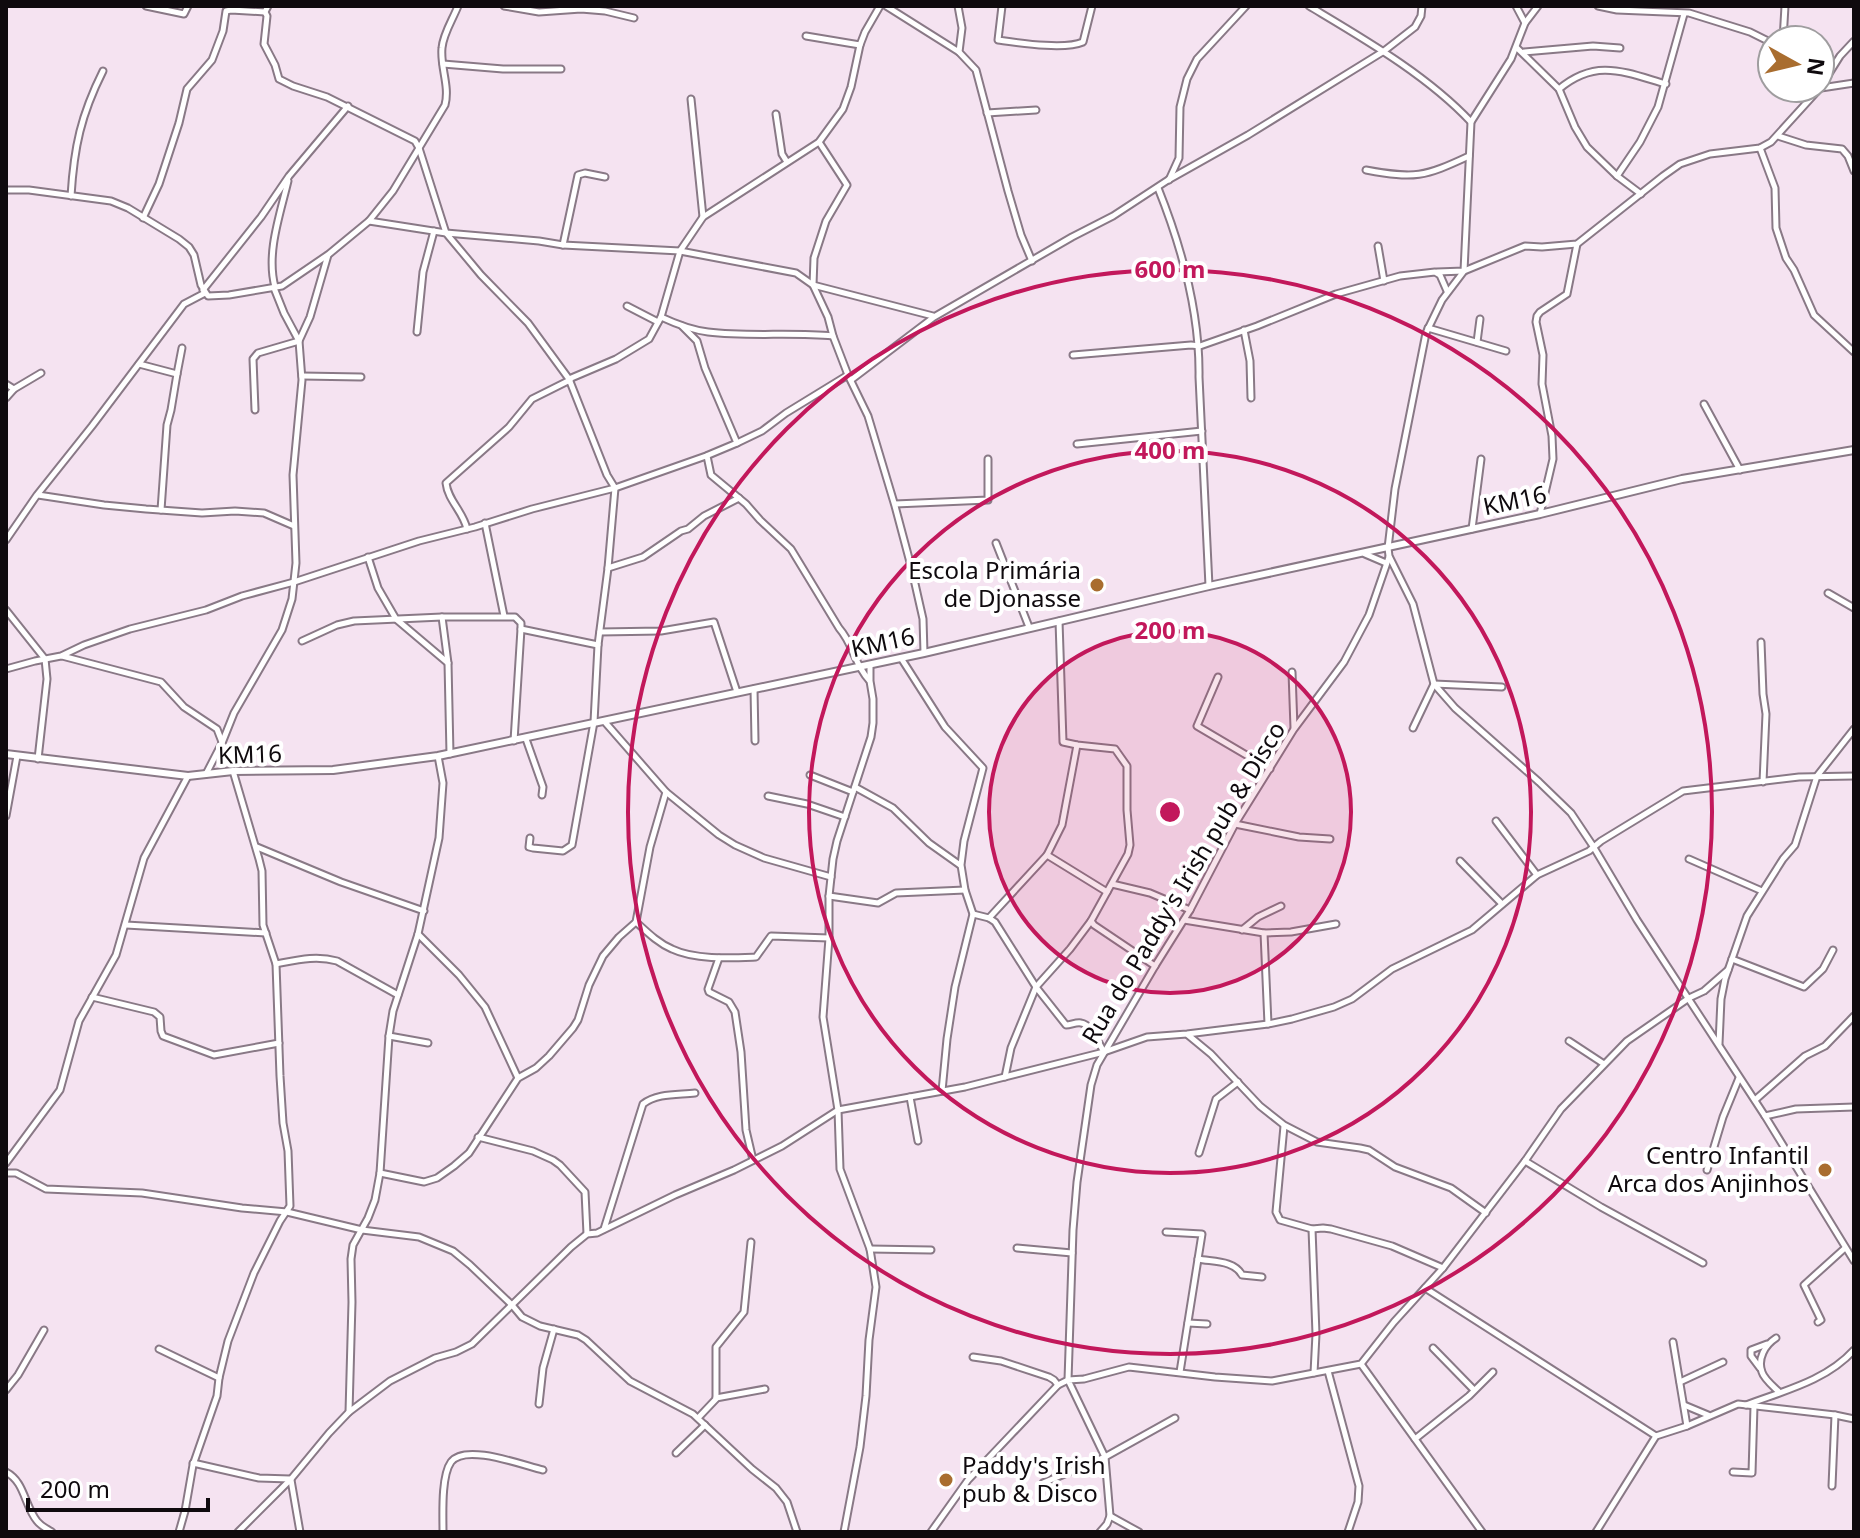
<svg xmlns="http://www.w3.org/2000/svg" width="1860" height="1538" viewBox="0 0 1860 1538" font-family="'Noto Sans',sans-serif">
	<style>
		.lines { fill: none; stroke-linecap: round; stroke-linejoin: round }
		.minor-casing { stroke: #897986; stroke-width: 9 }
		.tertiary-casing { stroke: #897986; stroke-width: 10 }
		.minor { stroke: #fff; stroke-width: 5 }
		.tertiary { stroke: #fff; stroke-width: 6 }
		.ring { fill: none; stroke: #c2185b; stroke-width: 4 }
		.poi-dot { fill: #a96d2f; stroke: #fff; stroke-width: 3 }
		.labels { text-anchor: middle; stroke-width: 8; stroke-linejoin: round; paint-order: stroke }
		.street-label { font-size: 24px; fill: #0f0a0e; stroke: #fff }
		.poi-label { font-size: 24px; fill: #0f0a0e; stroke: #fff; text-anchor: end }
		.centre { fill: #c2185b; stroke: #fff; stroke-width: 4 }
		.ring-label { font-size: 24px; text-anchor: middle; font-weight: bold; fill: #c2185b; stroke: #fff; stroke-width: 8; stroke-linejoin: round; paint-order: stroke }
	</style>
	<rect width="100%" height="100%" fill="#f5e3f1"/>
	<g class="lines">
		<defs>
			<g id="minor">
				<path d="M146,6L184,14L188,6"/>
				<path d="M268,6L265,12L267,16L264,44L275,65L279,79L293,86L327,97L415,141L419,148L446,233"/>
				<path d="M504,6L539,12L581,9L605,11L634,18"/>
				<path d="M886,6L959,52"/>
				<path d="M958,6L962,28L959,52L976,70L1008,191L1021,235L1032,261"/>
				<path d="M1002,6L998,40C1020,43 1064,50 1083,42L1092,6"/>
				<path d="M1309,6C1364,39 1427,75 1471,122"/>
				<path d="M1516,6L1525,23"/>
				<path d="M1598,6L1617,10L1689,13L1750,32L1772,43"/>
				<path d="M806,36L860,45"/>
				<path d="M1783,40L1785,6"/>
				<path d="M1517,48L1559,89L1575,127L1587,147L1617,176L1641,194"/>
				<path d="M1524,52L1593,46L1620,48"/>
				<path d="M443,64L503,69H561"/>
				<path d="M1820,88L1771,142L1760,148L1710,154L1680,164L1663,176L1577,244L1542,247L1525,246L1464,271L1442,300L1426,333L1395,489L1388,548L1389,556L1413,604L1434,684L1455,708L1539,782L1571,813L1593,846L1637,920L1765,1116L1854,1261"/>
				<path d="M1820,88L1840,56L1854,41"/>
				<path d="M1821,88L1854,83"/>
				<path d="M1559,89C1596,58 1624,72 1666,84"/>
				<path d="M691,99L703,217"/>
				<path d="M987,113L1036,110"/>
				<path d="M776,114L782,154L787,162"/>
				<path d="M1778,136L1806,145L1842,149L1848,156L1854,171"/>
				<path d="M819,142L847,185L826,221L814,258L813,285L828,317L833,336L848,375L868,416L895,506L911,566L923,619L924,653"/>
				<path d="M1760,148L1775,188L1776,228L1786,258L1794,270L1814,315L1854,352"/>
				<path d="M1366,170C1415,179 1424,177 1469,156"/>
				<path d="M1617,176L1640,142L1658,107L1684,14"/>
				<path d="M1169,180L1179,158L1180,107L1187,79L1197,59L1246,6"/>
				<path d="M1158,188C1182,248 1200,312 1199,377L1209,586"/>
				<path d="M6,190H29L111,201L128,208L179,239L189,247L194,255L201,285L208,296L229,295L282,286L329,254L369,221L393,191L445,105C450,86 440,67 442,48C443,34 453,19 458,6"/>
				<path d="M71,196C74,147 81,115 103,71"/>
				<path d="M143,218L159,184L179,123L187,89L212,60L223,31L226,11L231,10L265,12"/>
				<path d="M369,221L446,233L481,275L528,323L569,379L607,475L615,488L608,568L598,645L594,722L572,845L563,851L533,848L529,847L530,838"/>
				<path d="M446,233L539,241L563,245L680,251L796,273L813,285L933,316"/>
				<path d="M563,245L578,175L585,173L605,177"/>
				<path d="M1378,246L1384,281"/>
				<path d="M1437,272L1464,271L1471,122L1511,59L1525,23L1538,6"/>
				<path d="M275,287C266,253 280,215 288,181"/>
				<path d="M203,290L261,217L289,176L348,106"/>
				<path d="M627,306L658,322"/>
				<path d="M661,317C676,324 692,330 708,332C748,337 791,332 833,336"/>
				<path d="M1428,328L1506,351"/>
				<path d="M1244,330L1250,361L1251,398"/>
				<path d="M417,332L423,272L434,231"/>
				<path d="M1477,342L1480,319"/>
				<path d="M1073,355L1191,345L1200,346L1257,326L1336,294L1400,276L1435,272L1440,275L1447,291"/>
				<path d="M139,364L177,374L171,410L167,425L161,510"/>
				<path d="M177,374L182,348"/>
				<path d="M302,376L361,377"/>
				<path d="M569,379L616,359L649,339L661,317L680,251L703,217L819,142L843,109L851,87L860,45L865,32L880,6"/>
				<path d="M851,380L934,317L1072,237L1113,216L1168,180L1248,135L1384,51L1415,27L1421,16L1422,6"/>
				<path d="M6,384L14,389"/>
				<path d="M6,398L14,389L41,373"/>
				<path d="M1704,404L1740,470"/>
				<path d="M255,410L253,359L258,353L299,341L284,313L274,288"/>
				<path d="M737,443L762,431L786,413L848,375"/>
				<path d="M1077,444L1202,431"/>
				<path d="M707,456L711,475L746,504L760,520L791,549L839,628C854,645 853,662 869,680"/>
				<path d="M38,495L104,505L146,509L202,513L235,511L264,513L294,526"/>
				<path d="M895,504L988,500V459"/>
				<path d="M1540,514L1553,459L1552,436L1542,384L1543,355L1536,322L1537,316L1540,312L1567,294L1577,244"/>
				<path d="M485,523L504,616"/>
				<path d="M467,529C463,511 448,501 446,483L509,427L532,399L570,380"/>
				<path d="M1472,529L1481,459"/>
				<path d="M6,540L37,495L92,426L184,304L205,293"/>
				<path d="M996,543L1029,627"/>
				<path d="M1365,554L1386,563"/>
				<path d="M368,557L378,588L396,619L448,663"/>
				<path d="M608,568L643,557L681,531L688,529L704,516L739,498"/>
				<path d="M1828,593L1854,608"/>
				<path d="M6,610L45,659L47,679L38,759"/>
				<path d="M442,617L448,663L450,754"/>
				<path d="M1059,621L1063,742L1077,745L1115,749L1127,766V810L1130,845L1128,854L1091,921L1094,925L1155,966"/>
				<path d="M521,629L598,645"/>
				<path d="M600,632L661,631L714,622L737,692"/>
				<path d="M302,641L337,625L354,621L442,617H515L521,623V629L514,741"/>
				<path d="M1761,642L1763,694L1766,714L1763,782"/>
				<path d="M62,656L161,682L184,707L217,729L222,742"/>
				<path d="M901,658L945,727L983,768L964,841L961,865L965,890L973,914L955,987L947,1039L942,1091"/>
				<path d="M6,669L35,661L61,656L84,645L130,629L206,610L242,596L294,582L419,541L475,527L532,509L615,488L706,456L737,443L705,368L697,341L682,326"/>
				<path d="M1292,672L1294,728"/>
				<path d="M1218,677L1197,726L1270,769"/>
				<path d="M754,689L755,741"/>
				<path d="M604,721L666,792L719,835L735,845L764,858L831,877"/>
				<path d="M1413,728L1434,684L1502,687"/>
				<path d="M526,739L543,787L542,795"/>
				<path d="M1077,745L1062,825L1047,855L1107,892"/>
				<path d="M206,774L222,743L234,713L282,630L292,599L296,563L293,475L302,380L299,341L310,317L328,255"/>
				<path d="M810,775L853,792"/>
				<path d="M855,787L893,808L929,843L960,865"/>
				<path d="M768,796L807,804L845,817"/>
				<path d="M6,816L17,756"/>
				<path d="M1496,821L1537,875"/>
				<path d="M1235,824L1299,837L1330,839"/>
				<path d="M257,847L341,882L424,911"/>
				<path d="M1689,859L1762,891"/>
				<path d="M1460,861L1502,904"/>
				<path d="M1112,884L1150,893L1190,910"/>
				<path d="M829,896L878,903L896,893L965,890"/>
				<path d="M973,914L989,918L995,922L1036,987L1066,1025C1071,1025 1076,1022 1081,1023C1091,1024 1099,1044 1104,1052"/>
				<path d="M989,918L1047,855"/>
				<path d="M1184,920L1264,933L1291,932L1336,924"/>
				<path d="M636,922C647,932 658,943 672,949C695,960 731,958 756,957L771,936L829,938"/>
				<path d="M126,925L266,933"/>
				<path d="M1242,930L1258,917L1281,906"/>
				<path d="M1264,933L1268,1024"/>
				<path d="M418,934L459,975L485,1007L518,1078"/>
				<path d="M719,958L708,989L709,992L729,1002L735,1012L741,1052L746,1130L753,1160"/>
				<path d="M1732,959L1804,987L1823,969L1833,950"/>
				<path d="M276,964C297,960 316,955 337,961L398,995"/>
				<path d="M92,997L154,1012L160,1017L161,1031L163,1036L214,1055L279,1043"/>
				<path d="M1188,1035L1211,1054L1260,1106L1284,1125L1317,1142L1360,1148L1369,1150L1395,1167L1451,1188L1486,1213"/>
				<path d="M389,1036L428,1043"/>
				<path d="M1569,1041L1604,1064"/>
				<path d="M1719,1044L1721,999L1725,979L1747,916L1783,859L1795,845L1817,776L1854,729"/>
				<path d="M1005,1077L1011,1048L1036,987L1070,949L1091,921"/>
				<path d="M910,1097L918,1141"/>
				<path d="M1755,1100L1805,1056L1825,1046L1854,1016"/>
				<path d="M1765,1116L1796,1109L1854,1107"/>
				<path d="M1284,1126L1276,1212L1280,1220L1312,1229L1323,1228L1331,1229L1392,1246L1443,1268"/>
				<path d="M478,1137L533,1151L553,1160L560,1165L585,1192L587,1234"/>
				<path d="M1199,1153L1216,1099L1238,1082"/>
				<path d="M1525,1161L1601,1207L1703,1263"/>
				<path d="M6,1163L60,1090L79,1021L116,955L144,858L188,776"/>
				<path d="M1707,1170L1723,1117L1739,1078"/>
				<path d="M6,1173H16L46,1189L142,1193L242,1208L287,1212L362,1230L419,1237L453,1251L470,1265L512,1305L522,1317L540,1326L578,1335L586,1340L630,1381L693,1414L752,1469L776,1488L787,1502L797,1532"/>
				<path d="M380,1173L424,1182L437,1178L454,1166L469,1153L518,1078L536,1068L549,1056L573,1028L578,1020L589,985L603,956L619,937L636,922L650,847L666,792"/>
				<path d="M604,1229L643,1104C657,1093 678,1095 695,1093"/>
				<path d="M1312,1229L1316,1334L1314,1373"/>
				<path d="M1166,1232L1202,1234L1180,1372"/>
				<path d="M1017,1248L1072,1253"/>
				<path d="M870,1249L931,1250"/>
				<path d="M1198,1259C1213,1262 1234,1260 1242,1275L1262,1277"/>
				<path d="M1425,1288L1656,1436"/>
				<path d="M1818,1322L1821,1320L1804,1285L1845,1248"/>
				<path d="M1188,1323L1207,1324"/>
				<path d="M1776,1338C1765,1345 1757,1359 1762,1372C1764,1379 1774,1387 1779,1392"/>
				<path d="M1673,1342L1687,1426"/>
				<path d="M1433,1348L1474,1390"/>
				<path d="M159,1349L219,1378"/>
				<path d="M973,1357L1001,1361L1049,1377L1054,1380L1058,1385"/>
				<path d="M1361,1364L1482,1532"/>
				<path d="M1760,1368L1751,1356V1350L1767,1344"/>
				<path d="M1328,1371L1359,1486L1358,1502L1348,1532"/>
				<path d="M1680,1382L1723,1362"/>
				<path d="M6,1390L18,1375L44,1330"/>
				<path d="M716,1398L765,1389"/>
				<path d="M539,1404L543,1368L554,1329"/>
				<path d="M1684,1405L1708,1415"/>
				<path d="M1746,1405C1783,1391 1826,1381 1854,1350"/>
				<path d="M349,1412L390,1381L435,1358L456,1352L472,1344L571,1247L587,1234L597,1233L675,1195L734,1170L782,1146L838,1110L965,1087L1104,1052L1147,1037L1187,1034L1268,1024L1292,1019L1334,1007L1352,999L1392,969L1472,930L1537,875L1589,851L1601,841L1683,791L1799,777L1854,776"/>
				<path d="M698,1418L716,1399V1347L744,1312L751,1242"/>
				<path d="M1415,1439L1469,1396L1493,1372"/>
				<path d="M676,1453L705,1425"/>
				<path d="M193,1463L259,1478L290,1479"/>
				<path d="M6,1472C25,1482 24,1505 37,1521C41,1526 47,1529 52,1532"/>
				<path d="M1733,1472L1752,1473L1754,1406"/>
				<path d="M291,1480L300,1532"/>
				<path d="M1043,1483L1105,1457L1175,1418"/>
				<path d="M1832,1486L1835,1415"/>
				<path d="M1110,1516L1139,1532"/>
				<path d="M179,1532L185,1511L193,1465L217,1396L219,1378L228,1341L254,1273L280,1221L290,1206L288,1151L283,1123L280,1076L276,964L263,925L262,871L259,859L233,771"/>
				<path d="M238,1532L291,1479L329,1433L349,1412L352,1302L351,1259L353,1245L368,1218L375,1200L380,1173L389,1036L393,1011L418,934L439,838L443,783L438,756"/>
				<path d="M443,1532C443,1515 441,1476 451,1462C465,1443 522,1465 543,1470"/>
				<path d="M844,1532L860,1447L866,1396L869,1340L876,1287L870,1249L840,1169L838,1110L823,1017L829,938V896L833,859L837,841L871,737L873,723V699L870,681V665"/>
				<path d="M931,1532L968,1480L1058,1385L1068,1380L1073,1230L1077,1182L1091,1085L1097,1065L1155,966L1190,910L1235,824L1294,729L1344,662L1369,615L1389,557"/>
				<path d="M1100,1532L1107,1524L1110,1516L1105,1457L1068,1380L1084,1379L1129,1367L1215,1377L1272,1381L1361,1364L1394,1322L1443,1268L1525,1161L1561,1109L1627,1041L1689,998L1704,991L1728,970"/>
				<path d="M1596,1532L1656,1436L1687,1426L1738,1404L1835,1415L1854,1419"/>
			</g>
			<path id="tertiary" d="M6,754L188,776L233,771L333,770L438,756L924,653L1209,586L1540,514L1682,479L1854,450"/>
		</defs>
		<use href="#minor" class="minor-casing"/>
		<use href="#tertiary" class="tertiary-casing"/>
		<use href="#minor" class="minor"/>
		<use href="#tertiary" class="tertiary"/>
	</g>
	<circle cx="1170" cy="812" r="181" fill="#c2185b" fill-opacity=".12"/>
	<g class="ring">
		<circle cx="1170" cy="812" r="181"/>
		<circle cx="1170" cy="812" r="361"/>
		<circle cx="1170" cy="812" r="542"/>
	</g>
	<g class="poi-dot">
		<circle cx="1097" cy="585" r="8"/>
		<circle cx="1825" cy="1170" r="8"/>
		<circle cx="946" cy="1480" r="8"/>
	</g>
	<g class="labels">
		<g class="street-label">
			<text transform="translate(1515 501) rotate(-12)" y="8">KM16</text>
			<text transform="translate(883 643) rotate(-12)" y="8">KM16</text>
			<text transform="translate(250 755) rotate(-2)" y="8">KM16</text>
			<text transform="translate(1184 883) rotate(-59)" y="8">Rua do Paddy's Irish pub &amp; Disco</text>
		</g>
		<g class="poi-label">
			<text x="1081" y="579">Escola Primária<tspan x="1081" dy="28">de Djonasse</tspan></text>
			<text x="1809" y="1164">Centro Infantil<tspan x="1809" dy="28">Arca dos Anjinhos</tspan></text>
			<text x="962" y="1474" text-anchor="start">Paddy's Irish<tspan x="962" dy="28">pub &amp; Disco</tspan></text>
		</g>
	</g>
	<circle cx="1170" cy="812" r="12" class="centre"/>
	<g class="ring-label">
		<text x="1170" y="278">600 m</text>
		<text x="1170" y="459">400 m</text>
		<text x="1170" y="639">200 m</text>
	</g>
	<rect width="1860" height="1538" fill="none" stroke="#0f0a0e" stroke-width="16"/>
	<g transform="translate(1796 64) rotate(98)"><circle r="38" fill="#ffffff" stroke="#9f9d9f" stroke-width="2"/>
	<path d="M0-6L14 30L0 20L-14 30Z" fill="#a96d2f"/>
	<text y="-12" font-size="22" font-weight="bold" text-anchor="middle" fill="#0f0a0e">N</text>
	</g>
	<path d="M28 1498v12h180v-12" fill="none" stroke="#0f0a0e" stroke-width="4"/>
	<text x="40" y="1498" font-size="24" fill="#0f0a0e" stroke="#ffffff" stroke-width="6" paint-order="stroke">200 m</text>
</svg>
